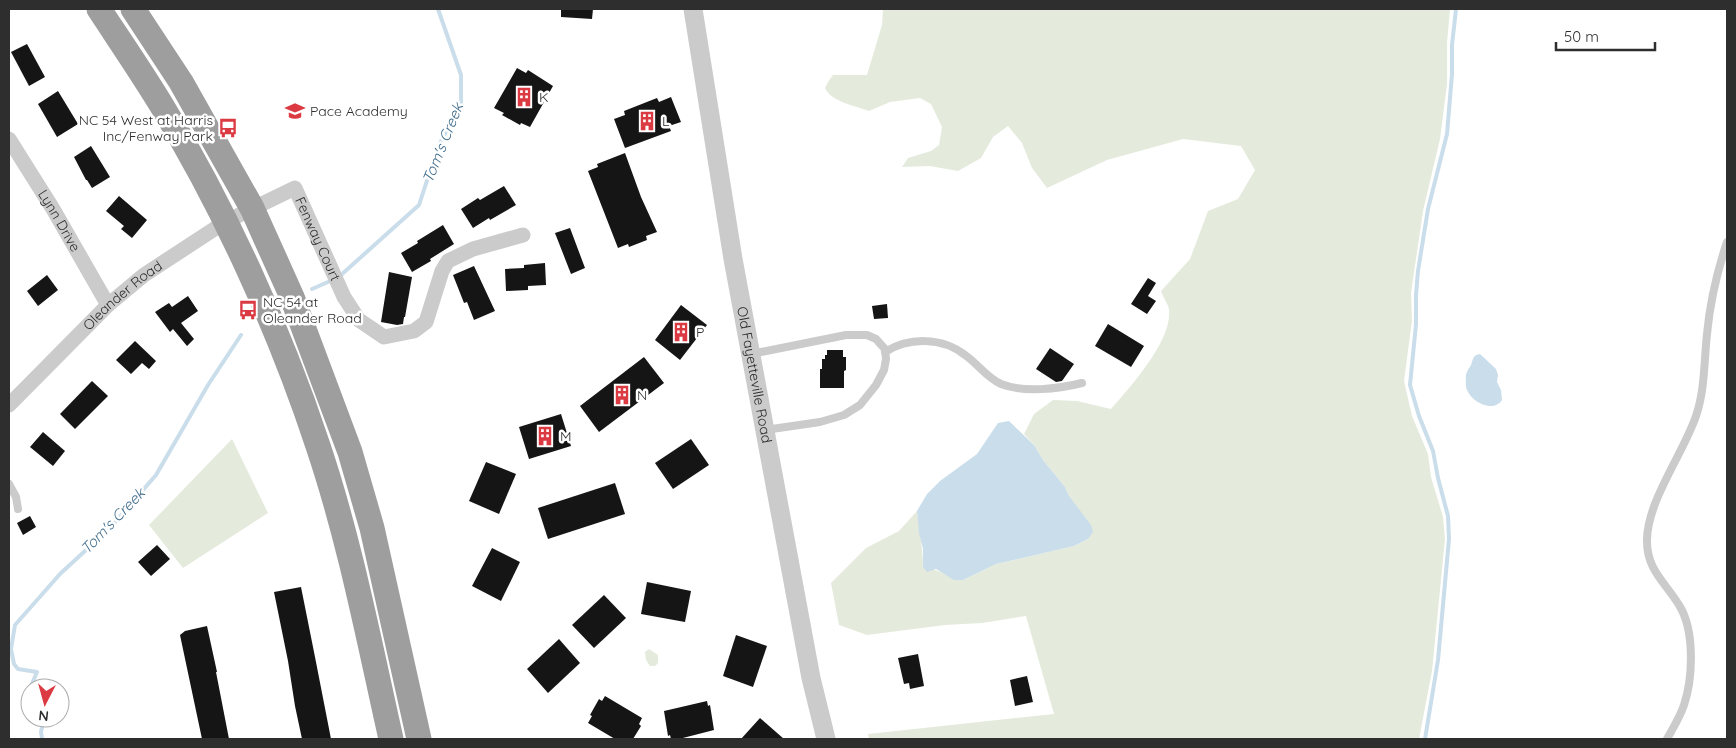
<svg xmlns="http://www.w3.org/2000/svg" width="1736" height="748" viewBox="0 0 1736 748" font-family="Quicksand,sans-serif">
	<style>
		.green { fill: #e4ebdd }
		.water { fill: #caddea }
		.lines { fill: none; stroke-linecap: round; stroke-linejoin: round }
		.stream { stroke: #caddea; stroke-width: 4 }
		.building { fill: #151515 }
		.service { stroke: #cbcbcb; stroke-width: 8 }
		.minor { stroke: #cbcbcb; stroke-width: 15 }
		.tertiary { stroke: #cbcbcb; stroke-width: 19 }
		.trunk { stroke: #9e9e9e; stroke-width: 25 }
		.labels { text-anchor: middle; stroke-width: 5; stroke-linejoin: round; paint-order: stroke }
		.poi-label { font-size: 14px; fill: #2e2e2e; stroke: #fff; text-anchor: start }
		.street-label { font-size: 14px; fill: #2e2e2e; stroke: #fff }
		.water-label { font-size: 15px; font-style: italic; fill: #406d8c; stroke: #fff }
	</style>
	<rect width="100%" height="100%" fill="#fff"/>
	<g class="green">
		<path d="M883,9H1450L1447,43V84L1440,139L1423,211L1411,293L1412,321L1404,381L1412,416L1428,454L1431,477L1443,517L1445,539L1432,671L1419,739H869L868,734L1054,714L1026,616L982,623L945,625L867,635L839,625L831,583L866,548L899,531L917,511C919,530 923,548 923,567C937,569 948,576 963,580L996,564L1074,546L1088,539L1065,487L1043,460L1034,445L1024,434L1034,414L1053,400L1077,401L1111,409C1130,387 1173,340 1169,309C1168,304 1163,297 1161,291L1190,259L1208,211L1238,199L1255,170L1241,146L1183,139L1107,160L1047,188L1032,168L1022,143L1008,126L993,137L981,158L958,171L930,166L902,167L908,158L931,151L939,145L942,127L931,104L920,98L890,102L869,111C856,106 831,102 825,88L828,82L833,75H867L882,25Z"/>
		<path d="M232,439L268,513L183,568L149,525Z"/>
		<path d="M649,649L658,655V663L655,666H650L646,660L645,652Z"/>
	</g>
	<g class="water">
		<path d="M1480,354L1496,369L1498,375L1497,382L1501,390L1502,400C1493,414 1469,401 1466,387C1466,383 1465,375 1467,372C1468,369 1470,367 1471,365C1473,359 1473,355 1480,354Z"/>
		<path d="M1009,421L1034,445L1043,460L1065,487L1069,496L1091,525L1093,532L1088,539L1074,546L996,564L963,580H954L936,569L927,572L923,567V549L919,533L917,511L927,494L940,481L977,454L998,423Z"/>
	</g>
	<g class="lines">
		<g class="stream">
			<path d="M341,275L419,205L438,147L461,103V75L438,9"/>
			<path d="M312,289L328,282"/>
			<path d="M32,688L31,686L37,672L18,669L14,664L11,649L15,625L60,574L111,527L156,475L208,385L241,335"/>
			<path d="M42,739L41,732L44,718"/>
			<path d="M1425,739L1438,660L1449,539L1448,516L1438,478L1433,451L1419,416L1410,385L1416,324V295L1418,271L1428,209L1447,134L1452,74V45L1456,9"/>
		</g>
	</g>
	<g class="building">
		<path d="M561,9H593L592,19L561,17Z"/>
		<path d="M27,44L45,77L29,86L11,52Z"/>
		<path d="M517,68L526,73L528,70L553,86L530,127L521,123L520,125L502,115L504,113L494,108Z"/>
		<path d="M58,91L78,124L57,137L38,104Z"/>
		<path d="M671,97L681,122L669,126L671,131L625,148L614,119L625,115L624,111L657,98L659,102Z"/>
		<path d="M91,146L110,177L92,188L87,180H86L74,157Z"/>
		<path d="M625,153L641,197L657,232L646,236L647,240L629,247L628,244L618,248L588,171L598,167L597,164Z"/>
		<path d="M504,186L516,205L490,220L489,218L473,228L461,209L478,198L480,200Z"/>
		<path d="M119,196L147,220L132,238L121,229L124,226L106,211Z"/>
		<path d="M443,225L454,244L430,259L431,261L412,272L401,253L418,243L417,241Z"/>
		<path d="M570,228L585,268L571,274L555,233Z"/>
		<path d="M545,263L546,285L528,286V290L506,291L505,269L524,268V265Z"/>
		<path d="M474,266L495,311L474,320L467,302L464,303L453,275Z"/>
		<path d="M389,272L412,277L405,317H404L403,324L397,325L381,322Z"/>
		<path d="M47,275L58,290L38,306L27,291Z"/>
		<path d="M1148,278L1156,283L1148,296L1156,301L1147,314L1131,304Z"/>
		<path d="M188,296L198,311L181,323L194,339L187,346L173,329L170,332L155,312L169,303L172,307Z"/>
		<path d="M887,304L888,318L874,319L872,306Z"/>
		<path d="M681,305L707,325L680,360L655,340Z"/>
		<path d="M1108,324L1144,346L1131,367L1095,346Z"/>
		<path d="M135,341L156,361L149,369L142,363L131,374L116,360Z"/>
		<path d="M1050,348L1074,364L1062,381L1056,382L1036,369Z"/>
		<path d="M827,350H843V357H846V370L844,371V388H820V369H822V359H825V355H827Z"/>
		<path d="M644,357L664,383L599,432L580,406Z"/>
		<path d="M92,381L108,396L75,429L60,414Z"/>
		<path d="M561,414L571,446L529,459L519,427Z"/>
		<path d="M43,432L65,451L53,466L30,447Z"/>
		<path d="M691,439L709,465L673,489L655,463Z"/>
		<path d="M486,462L516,474L499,514L469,501Z"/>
		<path d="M615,483L625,514L548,539L538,508Z"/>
		<path d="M30,516L36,527L23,535L17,523Z"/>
		<path d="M157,545L170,559L151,576L138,562Z"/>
		<path d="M492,548L520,562L501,601L472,586Z"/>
		<path d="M647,582L691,591L685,622L641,614Z"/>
		<path d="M301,587L315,657L331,739H302L295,706L288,661L274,592Z"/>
		<path d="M604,595L626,618L594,648L572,625Z"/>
		<path d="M207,626L217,672H216L229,739H202L180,635L185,631Z"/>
		<path d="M736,635L767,646L753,687L723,676Z"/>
		<path d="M559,639L580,663L548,693L527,669Z"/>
		<path d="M918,654L924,686L910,689L909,683L904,684L898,658Z"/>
		<path d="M1027,676L1033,702L1015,706L1010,680Z"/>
		<path d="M605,696L642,718L639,724L641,726L633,739H615L588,723L592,716L590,715L599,699L602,701Z"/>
		<path d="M707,701L708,706L710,705L714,730L679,739H671L670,735L668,736L664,711Z"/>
		<path d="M760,718L784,739H741Z"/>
	</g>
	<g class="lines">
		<g class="service">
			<path d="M885,352C909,337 942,337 965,355C978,364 987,378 1001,384C1024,393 1058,389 1082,383"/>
			<path d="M751,354L846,335H867L876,339L885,349L886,359L884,370L876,385L860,405L844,415L820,422L765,430"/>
			<path d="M9,484L16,497L18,509"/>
			<path d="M1667,739C1673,728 1680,717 1684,705C1693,678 1695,630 1679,605C1665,582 1646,569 1647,539C1648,500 1683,454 1696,416C1705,390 1704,361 1707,334C1710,302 1717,272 1727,242"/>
		</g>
		<g class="minor">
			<path id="s1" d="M9,139L53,209L108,305"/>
			<path id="s2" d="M9,405L108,305L144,275L225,222L295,188L344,297L359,320L384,337L414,331L426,322L442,271L448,261L473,249L523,235"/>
		</g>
		<path class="tertiary" id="s3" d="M693,9L733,259L811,678L826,739"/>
		<g class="trunk">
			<path d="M99,9C120,41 142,73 162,106C225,209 280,331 318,446C350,541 369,641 391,739"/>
			<path d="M133,9L181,82L252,208L292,297L350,452L372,528L419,739"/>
		</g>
	</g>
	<defs>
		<symbol id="building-bare" viewBox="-9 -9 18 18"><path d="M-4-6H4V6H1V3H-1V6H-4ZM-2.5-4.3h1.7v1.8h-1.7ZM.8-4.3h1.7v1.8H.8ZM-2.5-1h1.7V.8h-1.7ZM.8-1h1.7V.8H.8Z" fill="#dc3a42" stroke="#fff" stroke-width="2.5" paint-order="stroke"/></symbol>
		<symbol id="school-bare" viewBox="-9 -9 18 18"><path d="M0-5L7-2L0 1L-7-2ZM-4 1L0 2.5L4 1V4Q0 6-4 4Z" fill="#dc3a42" stroke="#fff" stroke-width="2.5" paint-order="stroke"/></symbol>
		<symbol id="bus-bare" viewBox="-9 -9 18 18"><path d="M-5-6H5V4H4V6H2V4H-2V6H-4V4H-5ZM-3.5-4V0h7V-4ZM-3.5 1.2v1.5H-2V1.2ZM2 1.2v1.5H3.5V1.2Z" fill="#dc3a42" stroke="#fff" stroke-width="2.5" paint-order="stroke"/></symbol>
	</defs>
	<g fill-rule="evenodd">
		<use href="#building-bare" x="510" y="83" width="28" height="28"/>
		<use href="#school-bare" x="281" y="97" width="28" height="28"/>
		<use href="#building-bare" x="633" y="107" width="28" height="28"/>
		<use href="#bus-bare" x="214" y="114" width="28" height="28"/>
		<use href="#bus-bare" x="234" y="296" width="28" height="28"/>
		<use href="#building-bare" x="667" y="318" width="28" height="28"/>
		<use href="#building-bare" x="608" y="381" width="28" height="28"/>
		<use href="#building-bare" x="531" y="422" width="28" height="28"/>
	</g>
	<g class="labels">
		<g class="poi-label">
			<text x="539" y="102">K</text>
			<text x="310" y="116">Pace Academy</text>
			<text x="213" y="125" text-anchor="end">NC 54 West at Harris<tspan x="213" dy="16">Inc/Fenway Park</tspan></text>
			<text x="662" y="126">L</text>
			<text x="263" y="307">NC 54 at<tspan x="263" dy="16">Oleander Road</tspan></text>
			<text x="696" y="337">P</text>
			<text x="637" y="400">N</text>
			<text x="560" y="441">M</text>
		</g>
		<g class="street-label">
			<text dy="5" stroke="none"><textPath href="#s1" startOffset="96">Lynn Drive</textPath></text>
			<text dy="5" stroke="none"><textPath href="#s2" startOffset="418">Fenway Court</textPath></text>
			<text dy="5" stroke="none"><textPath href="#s2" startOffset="158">Oleander Road</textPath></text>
			<text dy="5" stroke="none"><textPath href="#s3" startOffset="371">Old Fayetteville Road</textPath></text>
		</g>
		<g class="water-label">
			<text transform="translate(443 143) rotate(-68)" y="5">Tom's Creek</text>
			<text transform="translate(113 521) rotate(-46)" y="5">Tom's Creek</text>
		</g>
	</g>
	<rect width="1736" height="748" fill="none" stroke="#2e2e2e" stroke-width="20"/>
	<g transform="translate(45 703) rotate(186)"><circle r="24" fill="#ffffff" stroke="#ababab"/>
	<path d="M0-4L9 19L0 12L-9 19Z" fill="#dc3a42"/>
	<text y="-8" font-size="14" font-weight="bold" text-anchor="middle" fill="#2e2e2e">N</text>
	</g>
	<path d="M1556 42v8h99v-8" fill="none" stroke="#2e2e2e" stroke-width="2.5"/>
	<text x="1564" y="42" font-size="15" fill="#2e2e2e" stroke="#ffffff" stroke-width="4" paint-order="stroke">50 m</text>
</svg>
